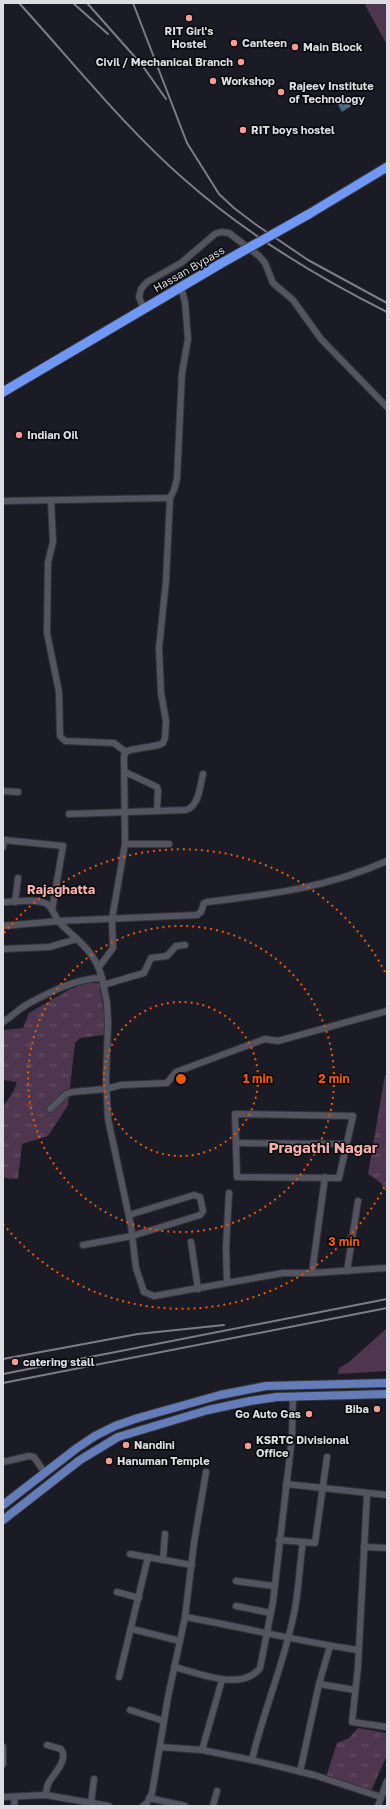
<svg xmlns="http://www.w3.org/2000/svg" width="390" height="1809" viewBox="0 0 390 1809" font-family="'Golos Text',sans-serif">
	<style>
		.grass { fill: url(#grass-tufts) }
		.park { fill: #4e364f }
		.water { fill: url(#water-waves) }
		.lines { fill: none; stroke-linecap: round; stroke-linejoin: round }
		.minor-casing { stroke: #35353d; stroke-width: 8 }
		.major-casing { stroke: #35353d; stroke-width: 10 }
		.highway-casing { stroke: #35353d; stroke-width: 11 }
		.minor { stroke: #53545f; stroke-width: 6 }
		.major { stroke: #647cb8; stroke-width: 8 }
		.highway { stroke: #6f97f3; stroke-width: 9 }
		.rail { stroke: #7d7d85; stroke-width: 2 }
		.highway-bridge-casing { stroke: #35353d; stroke-width: 11; stroke-linecap: butt }
		.highway-bridge { stroke: #6f97f3; stroke-width: 9 }
		.ring { fill: none; stroke: #e8590c; stroke-width: 2; stroke-dasharray: 2 4 }
		.poi-dot { fill: #f59c96; stroke: #06060a; stroke-width: 1.5 }
		.labels { text-anchor: middle; stroke-width: 3; stroke-linejoin: round; paint-order: stroke }
		.poi-label { font-size: 11px; font-weight: bold; fill: #dcdce3; stroke: #06060a; text-anchor: start }
		.street-label { font-size: 11px; fill: #dcdce3; stroke: #06060a }
		.quarter-label { font-size: 13px; font-weight: bold; fill: #f5b1ac; stroke: #06060a }
		.district-label { font-size: 15px; font-weight: bold; fill: #f5b1ac; stroke: #06060a }
		.centre { fill: #e8590c; stroke: #06060a; stroke-width: 2 }
		.ring-label { font-size: 12px; text-anchor: middle; font-weight: bold; fill: #e8590c; stroke: #06060a; stroke-width: 3; stroke-linejoin: round; paint-order: stroke }
	</style>
	<defs>
		<pattern id="grass-tufts" width="24" height="20" patternUnits="userSpaceOnUse"><rect width="24" height="20" fill="#4e364f"/><path d="M3 7l-1-3M5 7V3M7 7l1-3M15 17l-1-3M17 17v-4M19 17l1-3" fill="none" stroke="#675268"/></pattern>
		<pattern id="water-waves" width="16" height="10" patternUnits="userSpaceOnUse"><rect width="16" height="10" fill="#466681"/><path d="M0 5q4-4 8 0t8 0" fill="none" stroke="#607b93"/></pattern>
	</defs>
	<rect width="100%" height="100%" fill="#1b1b25"/>
	<g class="grass">
		<path d="M88,983H99L105,1017L104,1035L80,1038L75,1043L68,1105L48,1136L22,1144L18,1179L3,1178V1107L14,1090L17,1082L3,1080V1030L23,1028L29,1013L70,989Z"/>
		<path d="M385,1075L387,1076V1193L381,1183L368,1174Z"/>
		<path d="M358,1728L387,1733V1755L371,1791L326,1777L337,1743L349,1738Z"/>
	</g>
	<g class="park">
		<path d="M364,3H387V45Z"/>
		<path d="M387,1328V1371L338,1374L339,1368L349,1362Z"/>
	</g>
	<path class="water" d="M344,95L351,106L342,112L336,101Z"/>
	<g class="lines">
		<defs>
			<g id="minor">
				<path d="M144,309L139,297L141,289L147,282L181,263L215,234L221,232L229,233L259,256L265,263L273,283L293,300L321,339L387,407"/>
				<path d="M51,500L53,542L48,562L47,633L59,692L60,736L65,741L114,743L126,752"/>
				<path d="M3,501L170,498"/>
				<path d="M125,772L157,787L158,790L157,810"/>
				<path d="M3,791L18,792"/>
				<path d="M69,814L186,810C199,806 200,786 203,774"/>
				<path d="M125,844H169"/>
				<path d="M3,847L4,840L63,846L52,910"/>
				<path d="M3,902C15,902 35,898 47,904C52,907 55,917 59,922C78,942 94,949 102,978"/>
				<path d="M15,902L18,878"/>
				<path d="M3,926L59,921L197,915L201,912L204,903L207,902C272,894 326,888 387,861"/>
				<path d="M3,949L49,947L77,939"/>
				<path d="M99,967L113,948L112,919L125,844L124,756L126,752L130,750L159,745L163,743L165,738L166,721L161,693L159,648L166,581L170,498L174,490L177,479L182,373L188,339L185,302L181,287"/>
				<path d="M103,985L144,973L151,958L167,956L176,946L185,945"/>
				<path d="M3,1022C11,1017 18,1010 26,1005C48,993 76,978 102,978L107,1003L108,1023L106,1079L108,1119L131,1226L136,1268L144,1292L154,1296L283,1273H312L387,1268"/>
				<path d="M50,1109L66,1094L72,1092L106,1089L121,1085L167,1083L176,1072L265,1039L278,1041L387,1011"/>
				<path d="M235,1114L353,1116L339,1178L237,1177Z"/>
				<path d="M237,1143L347,1144"/>
				<path d="M191,1242L198,1289"/>
				<path d="M83,1245L132,1236L200,1215L203,1211L200,1197L194,1195L129,1215"/>
				<path d="M347,1271L358,1201"/>
				<path d="M312,1273L325,1177"/>
				<path d="M227,1283L226,1248L229,1193"/>
				<path d="M327,1457L315,1543L303,1542C299,1567 299,1594 293,1618C283,1666 263,1712 252,1760L314,1775L381,1797"/>
				<path d="M3,1462L29,1456L34,1457L45,1473"/>
				<path d="M286,1484L387,1495"/>
				<path d="M367,1494L358,1667L352,1722L387,1727"/>
				<path d="M279,1540L303,1542"/>
				<path d="M364,1547L387,1548"/>
				<path d="M130,1554L192,1565"/>
				<path d="M163,1560L165,1534"/>
				<path d="M236,1581L274,1586"/>
				<path d="M117,1592L139,1598"/>
				<path d="M236,1606L271,1613"/>
				<path d="M185,1617C243,1627 300,1642 359,1650"/>
				<path d="M132,1629L180,1641"/>
				<path d="M174,1667C199,1673 242,1692 260,1668L273,1602L292,1437L293,1396"/>
				<path d="M119,1677L148,1557"/>
				<path d="M319,1684L355,1690"/>
				<path d="M130,1710L164,1721"/>
				<path d="M3,1747V1764"/>
				<path d="M160,1747L202,1750L252,1760"/>
				<path d="M202,1750L222,1680"/>
				<path d="M300,1772L319,1684L330,1646"/>
				<path d="M46,1795C46,1790 47,1786 49,1782C54,1774 69,1759 61,1749L47,1745"/>
				<path d="M3,1797L46,1795L109,1806"/>
				<path d="M149,1798L185,1806"/>
				<path d="M91,1803L94,1779"/>
				<path d="M14,1806L15,1797"/>
				<path d="M143,1806L147,1803L152,1793L168,1697L185,1617L194,1543L206,1472"/>
				<path d="M213,1806L217,1791"/>
				<path d="M378,1806L387,1781"/>
			</g>
			<g id="major">
				<path d="M3,1505L77,1448L95,1436L115,1426L138,1418L220,1395L266,1386L387,1383"/>
				<path d="M3,1520L80,1460L118,1437L208,1410L250,1401L277,1397L387,1394"/>
			</g>
			<g id="highway">
				<path d="M309,214L387,167"/>
				<path d="M3,392L220,264"/>
			</g>
		</defs>
		<use href="#minor" class="minor-casing"/>
		<use href="#major" class="major-casing"/>
		<use href="#highway" class="highway-casing"/>
		<use href="#minor" class="minor"/>
		<use href="#major" class="major"/>
		<use href="#highway" class="highway"/>
		<g class="rail">
			<path d="M19,3C72,61 126,129 185,180C245,233 315,276 387,312"/>
			<path d="M73,3L108,34"/>
			<path d="M87,3L142,65L166,99"/>
			<path d="M133,3L187,143L219,194L234,208L255,224L308,260L387,303"/>
			<path d="M3,1359L138,1334L224,1325"/>
			<path d="M3,1374L387,1299"/>
			<path d="M3,1383L387,1308"/>
		</g>
		<defs>
			<path id="highway-bridge" d="M220,264L309,214"/>
		</defs>
		<use href="#highway-bridge" class="highway-bridge-casing"/>
		<use href="#highway-bridge" class="highway-bridge"/>
	</g>
	<g class="ring">
		<circle cx="181" cy="1079" r="77"/>
		<circle cx="181" cy="1079" r="153"/>
		<path d="M387 1182A230 230 0 0 1 4 1225M4 933A230 230 0 0 1 387 976"/>
	</g>
	<g class="poi-dot">
		<circle cx="189" cy="18" r="4"/>
		<circle cx="234" cy="43" r="4"/>
		<circle cx="295" cy="47" r="4"/>
		<circle cx="241" cy="62" r="4"/>
		<circle cx="213" cy="81" r="4"/>
		<circle cx="281" cy="92" r="4"/>
		<circle cx="243" cy="130" r="4"/>
		<circle cx="19" cy="435" r="4"/>
		<circle cx="15" cy="1362" r="4"/>
		<circle cx="377" cy="1409" r="4"/>
		<circle cx="309" cy="1414" r="4"/>
		<circle cx="126" cy="1445" r="4"/>
		<circle cx="248" cy="1446" r="4"/>
		<circle cx="109" cy="1461" r="4"/>
	</g>
	<g class="labels">
		<g class="poi-label">
			<text x="189" y="35" text-anchor="middle">RIT Girl's<tspan x="189" dy="13">Hostel</tspan></text>
			<text x="242" y="47">Canteen</text>
			<text x="303" y="51">Main Block</text>
			<text x="233" y="66" text-anchor="end">Civil / Mechanical Branch</text>
			<text x="221" y="85">Workshop</text>
			<text x="289" y="90">Rajeev Institute<tspan x="289" dy="13">of Technology</tspan></text>
			<text x="251" y="134">RIT boys hostel</text>
			<text x="27" y="439">Indian Oil</text>
			<text x="23" y="1366">catering stall</text>
			<text x="369" y="1413" text-anchor="end">Biba</text>
			<text x="301" y="1418" text-anchor="end">Go Auto Gas</text>
			<text x="256" y="1444">KSRTC Divisional<tspan x="256" dy="13">Office</tspan></text>
			<text x="134" y="1449">Nandini</text>
			<text x="117" y="1465">Hanuman Temple</text>
		</g>
		<g class="street-label">
			<text transform="translate(189 269) rotate(-30)" y="4">Hassan Bypass</text>
		</g>
		<g class="quarter-label">
			<text x="61" y="894">Rajaghatta</text>
		</g>
		<g class="district-label">
			<text x="323" y="1153">Pragathi Nagar</text>
		</g>
	</g>
	<circle cx="181" cy="1079" r="6" class="centre"/>
	<g class="ring-label">
		<text x="258" y="1083">1 min</text>
		<text x="334" y="1083">2 min</text>
		<text x="344" y="1246">3 min</text>
	</g>
	<rect width="390" height="1809" fill="none" stroke="#dcdce3" stroke-width="8"/>
</svg>
